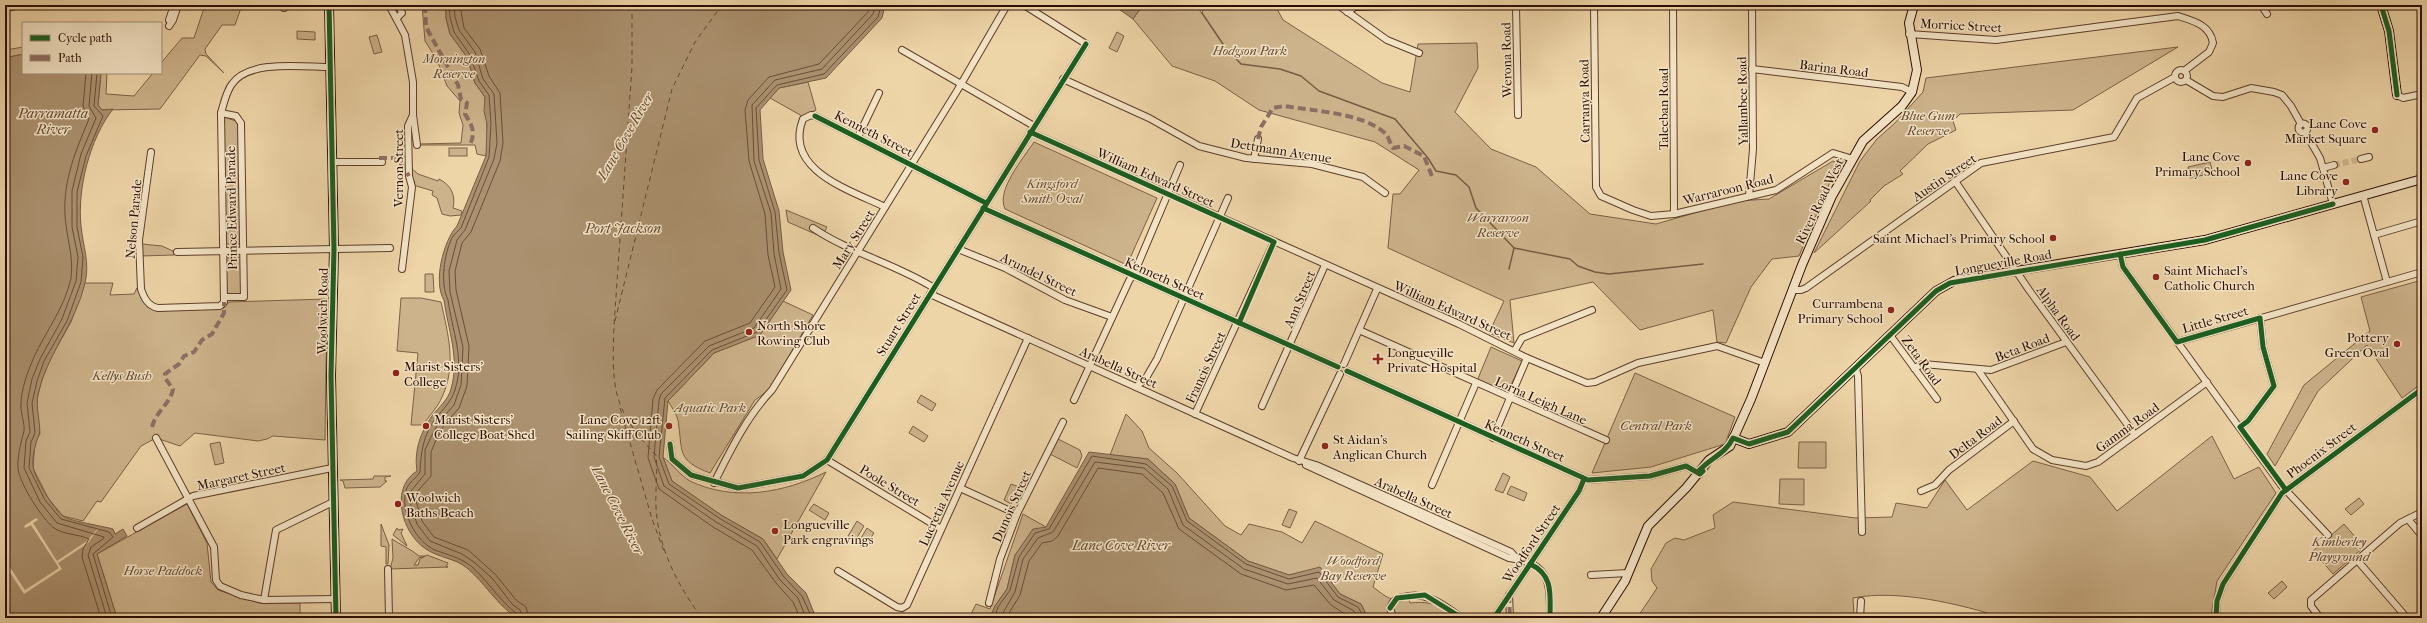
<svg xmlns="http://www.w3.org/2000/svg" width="2427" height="623" viewBox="0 0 2427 623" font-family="'IM FELL French Canon',serif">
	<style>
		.green { fill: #cdb38b; stroke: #7c6046 }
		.water { fill: #ab916f; stroke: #775c43 }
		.pier { fill: #eed5a8 }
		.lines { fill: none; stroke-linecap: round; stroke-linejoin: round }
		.shore { stroke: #6a4e38; stroke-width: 1 }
		.stream { stroke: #775c43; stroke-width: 1.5 }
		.ferry { stroke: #644832; stroke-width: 1; stroke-dasharray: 5 4; stroke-linecap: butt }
		.street-tunnel { stroke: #d1b78f; stroke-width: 6; stroke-dasharray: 6 3; stroke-linecap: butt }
		.street-casing { stroke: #5b3e2a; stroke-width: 8 }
		.secondary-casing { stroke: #2a0c00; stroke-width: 10 }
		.street { stroke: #f4e4c6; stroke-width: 6 }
		.secondary { stroke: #f4e4c6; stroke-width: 8 }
		.quiet { stroke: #8d6e63; stroke-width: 4; stroke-dasharray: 8 4; stroke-linecap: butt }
		.cycleway-casing { stroke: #f4e4c6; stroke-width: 8 }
		.cycleway { stroke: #1b5e20; stroke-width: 5 }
		.poi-dot { fill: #8f2418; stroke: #f4e4c6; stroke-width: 1.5 }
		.labels { text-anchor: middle; stroke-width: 3; stroke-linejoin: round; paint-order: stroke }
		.street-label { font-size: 13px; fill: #2a0c00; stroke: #f4e4c6 }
		.park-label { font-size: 13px; font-style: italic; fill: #634631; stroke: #f4e4c6 }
		.poi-label { font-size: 13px; fill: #2a0c00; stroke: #f4e4c6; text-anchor: start }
		.water-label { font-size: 14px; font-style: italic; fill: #644832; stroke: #f4e4c6 }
	</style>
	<rect width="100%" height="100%" fill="#eed5a8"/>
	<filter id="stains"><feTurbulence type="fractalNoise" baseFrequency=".005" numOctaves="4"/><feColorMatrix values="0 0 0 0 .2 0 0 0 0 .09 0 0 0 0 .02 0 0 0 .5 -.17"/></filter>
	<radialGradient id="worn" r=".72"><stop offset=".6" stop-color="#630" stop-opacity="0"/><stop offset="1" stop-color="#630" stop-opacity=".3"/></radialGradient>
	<g class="green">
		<path d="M205,5H242L235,25H222L205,49L206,54L224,73L206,56L200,55L160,109L101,110L98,105L101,73H107L106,94L134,96L153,73H161V63L182,38H194Z"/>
		<path d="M422,5H446V18L450,34L467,57L475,83L485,97L488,142L486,156L477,154L475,145H420L419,144L461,143L463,125L459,113L460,101L447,86L437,60L425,41Z"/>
		<path d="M1143,5H1197L1202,14L1204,5H1275L1283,20L1382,83L1410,92L1418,44L1477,43L1478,68L1455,112L1491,149L1536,167L1590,214L1656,224L1736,201L1769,199L1833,161L1838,163L1799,256L1772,259L1751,287L1726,343L1717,342L1713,310L1640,330L1593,282L1510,300L1514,343L1489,333L1504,301L1388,248L1393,194H1400L1419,170L1375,142L1259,110L1215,81L1172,66L1133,19Z"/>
		<path d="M5,14L6,50L23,47V54L5,58Z"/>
		<path d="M297,31L315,32V40L297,39Z"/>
		<path d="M1117,32L1124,36L1117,52L1109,48Z"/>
		<path d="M377,35L382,52L374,54L369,37Z"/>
		<path d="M2178,47L2073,110L1960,114L1953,121L1956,130L1928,144L1900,171L1903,174L1884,186L1870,200L1871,201L1814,253L1860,161L1877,139L1895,123L1923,92L1926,78Z"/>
		<path d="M808,82L816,110L802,116L770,98L779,88Z"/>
		<path d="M224,117L239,122L241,244H226Z"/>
		<path d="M1034,142L1157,198L1127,265L1005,209C996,190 1023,159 1034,142Z"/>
		<rect x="449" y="148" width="18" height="8"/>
		<path d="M2210,162L2213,173L2190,178L2188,167Z"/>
		<path d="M411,168L418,174L438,181L439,179C451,185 456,195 453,208L462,211L461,215L450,216L442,214L437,198L432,195L433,191L413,185L415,182L411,178Z"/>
		<path d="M786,210L827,227L822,237L788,222Z"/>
		<path d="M142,244L162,246L173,251L174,255L141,256Z"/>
		<path d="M242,257V294H227L226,258Z"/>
		<path d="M425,274H433L434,292H425Z"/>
		<path d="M2422,280V383L2402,398L2367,345L2318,391L2275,466L2267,454L2304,385L2370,331L2361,297Z"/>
		<path d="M85,283H113L110,295L134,294L137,288C144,296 143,307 157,311L224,308L229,302L327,299L325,440L273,436L267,439L258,441L195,433L180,446L156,438L141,446L101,502L97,501L83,521L63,516L48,498L33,468L35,442L40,434L36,404L41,382L48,363L71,322Z"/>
		<path d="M401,298H421L441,302C448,334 457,365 442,397C438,407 429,416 423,425H411L418,353L397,351Z"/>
		<path d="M783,301L813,315L769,390L755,400L710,473C676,460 683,452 678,420C676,413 671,406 668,401L714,353L760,335Z"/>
		<path d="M1491,347L1522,361L1507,394L1477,381Z"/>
		<path d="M1635,373L1735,417L1725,444L1651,467L1592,473Z"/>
		<path d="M921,395L936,404L932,411L917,402Z"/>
		<path d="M1126,414L1142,431L1149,448L1177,473L1225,526L1241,535L1249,524L1282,532L1302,543L1315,521L1383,554L1373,587C1388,598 1390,602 1409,598L1410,603C1424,601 1443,603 1449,618H1368L1361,604L1340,594L1320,568L1289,575L1248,561L1189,518L1175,484L1148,459L1110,455Z"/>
		<path d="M913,426L928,436L924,442L909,433Z"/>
		<path d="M2212,436L2234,479L2259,467L2276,493L2217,581L2211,616L2209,618H2004C1960,604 1898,589 1853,598L1854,618H1637L1657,588L1652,581L1651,569L1666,543L1675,538L1684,540L1715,528L1713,515L1733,502L1856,518L1892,517L1896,503L1927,508L1945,480L1967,510L2033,461L2090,477L2117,511Z"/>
		<path d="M1058,439L1080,450L1082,456L1077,468L1048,453Z"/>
		<path d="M220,442L224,463L215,465L210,444Z"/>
		<path d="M1799,442H1826V468H1798Z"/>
		<path d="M663,457C672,464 681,476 690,481C734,502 784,493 826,472L777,559L763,539L721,515L672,481Z"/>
		<path d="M1503,473L1510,477L1503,493L1495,490Z"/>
		<path d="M374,476H391L385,477V481H387L380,487L345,488L343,481L340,480L373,479Z"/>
		<path d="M1780,479H1804V505L1779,504Z"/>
		<path d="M1011,484L1019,487L1011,504L1004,500Z"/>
		<path d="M1511,486L1527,493L1524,501L1507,494Z"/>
		<path d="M2359,498L2364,504L2351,515L2345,509Z"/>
		<path d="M187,504L207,543L211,582L218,590L259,603H300V618H117L97,554Z"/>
		<path d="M814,504L829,513L825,520L809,510Z"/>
		<path d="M1289,509L1297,512L1290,528L1282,525Z"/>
		<path d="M1023,514L1046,527L1015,555L1007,589L995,606L990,618H969L976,604L990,609Z"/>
		<path d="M857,521L864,526L855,541L848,536Z"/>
		<path d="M381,524L389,545L388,564H386V547L381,546Z"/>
		<path d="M2344,524L2364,547L2333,574L2313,551Z"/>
		<path d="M397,528L398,530L403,529L401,533L407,546L393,535Z"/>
		<path d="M867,528L874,533L864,548L858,543Z"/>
		<path d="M392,539C401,545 411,549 419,556H425L419,558L414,565H418L420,559L427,555L448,563L446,567H448L390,569L393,558Z"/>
		<path d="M2282,581L2287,587L2274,599L2268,593Z"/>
	</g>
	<g class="water">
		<path d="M446,5H885L882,18L826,78L779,88L760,110L763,159L779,211L783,252L791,290L760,335L714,353L668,401L663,457L672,481L721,515L763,539L787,574L806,593L816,618H517C497,605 485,583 467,568C455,558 439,558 426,549C402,534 389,488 417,471C414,451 420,433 432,416C439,407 448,400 451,389C460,358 448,330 444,300C433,283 443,241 457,226L486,156L487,124L484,111L485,97L475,83L467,57L450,34L446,18Z"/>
		<path d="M1113,5H1143L1133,19Z"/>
		<path d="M23,54V73H101L98,105L102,110L113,109C90,138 77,189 81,226C83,246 90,263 85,283C76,323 47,354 38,394C35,406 42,429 39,435C35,445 32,456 33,467C35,478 54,510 63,516C70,521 102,526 113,529L115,534L123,529L127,536L97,554L117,618H5V58Z"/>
		<path d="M1089,452L1148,459L1175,484L1189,518L1248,561L1289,575L1320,567L1340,594L1361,604L1368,618H990L995,606L1007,589L1015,555L1033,529L1046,527Z"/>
	</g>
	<path class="pier" d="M36,518L38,520L33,523L57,561L87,541L100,526L88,543L58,563L62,569L24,594L5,565V560L25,590L59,568L31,525L25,528L24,526Z"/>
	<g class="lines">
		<g class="shore">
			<path d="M449,5L450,17L454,32L470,55L479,81L489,95L491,124L489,157L461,228C458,231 454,234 452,238C444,254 440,283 448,300C452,330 465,359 455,390C451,402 443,409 436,418C423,435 421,452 420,472C416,479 408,482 406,491C400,511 416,542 435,550C448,555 459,557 471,566C488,581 499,600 517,614L518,618"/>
			<path d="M454,5L455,17L459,30L475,52L483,79L494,94L497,143L494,159L465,230L457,240L449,271L450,292L463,347L461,385L454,405L439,422L431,437L425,450V474L411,491L410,502L417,524L430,541L462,554L474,562L492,578L512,604L520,610L523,618"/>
			<path d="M460,5L464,28L480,49L489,76L500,93L503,143L500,161L471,232L462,243L455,271L456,290L469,346L467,386L459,408L444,425L436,440L431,452V476L416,493V501L422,521L434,537L468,550L495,574L516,600L526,607L529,618"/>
			<path d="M86,73L83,106L89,119C76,150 63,180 65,215C66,236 74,256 71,278C65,307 46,331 34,357C28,371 21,389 21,404C20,412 25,423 24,431C21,443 17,456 18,469C20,484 42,519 54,528C64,535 79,534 89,539L83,549L82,557L101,618"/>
			<path d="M92,73L89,106L96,118L81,154L72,191V227L78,257L76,281L62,319L40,359L32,379L27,403L30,432L26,441L24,468L40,502L57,523L104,537L103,539L91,547L88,555L107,618"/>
			<path d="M97,73L94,106L103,116L86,156L77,192V227L83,257L81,282L67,321L44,361L37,381L32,403L35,433L31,442L29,468L45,500L61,519L109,532L113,537L93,554L112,618"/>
			<path d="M800,618L793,602L776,583L752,550L713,527L659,489L648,458L653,399L657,390L705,341L750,323L775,287L768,255L765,214L749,161L745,110L748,100L769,77L819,64L868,12L870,5"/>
			<path d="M806,618L798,598L780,580L757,546L716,522L664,486L654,457L659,400L661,394L709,346L754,328L781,289L774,254L771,213L754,161L752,105L775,80L822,69L873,14L876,5"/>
			<path d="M812,618L802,596L784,577L760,542L719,518L669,484L659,457L665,398L712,350L757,332L787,290L779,253L775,212L759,160L756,108L777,85L824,74L878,17L881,5"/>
			<path d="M994,618L998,607L1010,590L1019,557L1035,533L1049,529L1092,456L1146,464L1172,486L1187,521L1246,564L1289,579L1319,572L1338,597L1358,607L1364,618"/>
			<path d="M1000,618L1015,592L1023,559L1038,538L1053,532L1095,462L1144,468L1168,489L1183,525L1244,569L1288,584L1317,578L1334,600L1354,611L1358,618"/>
			<path d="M1006,618L1020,595L1029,561L1042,543L1052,541L1058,536L1098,468L1142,474L1163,493L1179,529L1241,574L1286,590L1314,585L1331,605L1351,618"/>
		</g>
		<g class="stream">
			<path d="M1202,13L1225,47L1241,64L1280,69L1301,76L1319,91L1395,119L1428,158L1436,171L1456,175L1469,187L1476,208L1514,248L1570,259L1578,266L1595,272L1609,274L1703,264"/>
			<path d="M1509,269L1514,248"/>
		</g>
		<g class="ferry">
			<path d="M632,5V67L614,325C612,386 611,409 656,455C658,472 655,490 656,507C658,548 678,586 702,618"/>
			<path d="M615,321L672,89L695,42L722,5"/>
			<path d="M620,408L652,519L665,554"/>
		</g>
		<path class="street-tunnel" d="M2334,165L2361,159"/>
		<defs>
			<g id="street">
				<path d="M389,5L405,35L413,82V115L408,126L409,176L412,187L402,269"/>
				<path d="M1338,5L1387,40L1419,53"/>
				<path d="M1516,5L1518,115"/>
				<path d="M1594,5L1596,187L1601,196L1633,210L1651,216L1674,214L1776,190L1833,153L1853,159"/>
				<path d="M1673,5L1674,214"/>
				<path d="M2261,5L2267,14"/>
				<path d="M284,8V5"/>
				<path d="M5,9L19,5"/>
				<path d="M1347,12L1355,7L1450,5"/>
				<path d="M397,18L402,13L399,5"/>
				<path d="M169,20L174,5"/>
				<path d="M169,26L173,20L178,5"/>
				<path d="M1909,34L1996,40L2178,16C2194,21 2210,25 2213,43L2209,52L2184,71"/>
				<path d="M902,50L1034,126"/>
				<path d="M1752,69L1902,87L1912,92"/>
				<circle cx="2181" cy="76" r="6"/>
				<path d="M1063,79L1149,118L1199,146L1246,158L1312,164L1363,177L1385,193"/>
				<path d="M2186,80L2213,96L2223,97L2251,88L2274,92L2282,95L2291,106L2301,124"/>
				<path d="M2397,95L2403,98L2422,94"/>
				<path d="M221,113L236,116L241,123L244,297H224"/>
				<path d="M413,115L417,145"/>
				<circle cx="2303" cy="128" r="4.5"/>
				<path d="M1030,132L1459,324L1527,358L1587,383L1595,382L1638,363L1717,346L1765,363"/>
				<path d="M2305,132L2320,158L2333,204"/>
				<path d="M858,137L879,93"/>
				<path d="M151,152L139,240L141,289C144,298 148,306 158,308L220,306L224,302L221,113C224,103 226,92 232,84C249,59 304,67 330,67"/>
				<path d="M1254,159L1258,139"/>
				<path d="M2361,159L2369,157"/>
				<path d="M332,162H382"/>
				<path d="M2323,168L2334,165"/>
				<path d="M1955,181L2029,290L2135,435"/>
				<path d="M2363,195L2387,282"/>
				<path d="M1749,196L1753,149L1752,5"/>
				<path d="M885,207C850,190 783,170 803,119L811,115L815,116L986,203"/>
				<path d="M983,208L1338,367"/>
				<path d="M813,228C850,253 896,264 934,288"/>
				<path d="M2374,235L2422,221"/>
				<path d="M958,249L1005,268L1065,300L1112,317"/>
				<path d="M177,252L390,248"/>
				<path d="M2120,254L2123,267L2281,485L2328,535"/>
				<path d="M1793,290H1801L1806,288L1981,163L2114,137L2137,98L2175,77"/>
				<path d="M930,294L1293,458L1316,465L1511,552L1517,559"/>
				<path d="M1359,330L1606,440"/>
				<path d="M1890,335L1937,399"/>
				<path d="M2177,342L2422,272"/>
				<path d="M1515,350L1522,338L1592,310"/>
				<path d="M1344,364L1377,289"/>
				<path d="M1914,368L1923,364L1991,370L2066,342"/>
				<path d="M1856,369L1858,376L1862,532"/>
				<path d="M1978,370L2033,449L2052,460L2086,466L2098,462L2207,382"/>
				<path d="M1347,371L1588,480L1650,476L1686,466L1700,474"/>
				<path d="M1136,387L1146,378L1157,359L1228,198"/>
				<path d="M1074,400L1129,281L1136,269L1180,165"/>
				<path d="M1262,406L1325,265"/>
				<path d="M1195,414L1274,242"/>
				<path d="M2240,427L2248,421L2274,386L2263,347L2260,318"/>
				<path d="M156,438L214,547L216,580L220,586L241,595L264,600L335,599"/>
				<path d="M1493,438L1527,358"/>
				<path d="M670,444L672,459L691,475L738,488L803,476L827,460L1086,44L1024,5"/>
				<path d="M827,460L941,529"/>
				<path d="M1299,461L1340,374"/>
				<path d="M1306,465L1509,558C1551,563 1550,583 1550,618"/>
				<path d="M714,483C730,451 747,416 772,390L957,91L1007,5"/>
				<path d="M1432,485L1476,383"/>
				<path d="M960,488L1017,514"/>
				<path d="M1921,491L1935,485L1949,470L2014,421"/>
				<path d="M2408,519L2422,536"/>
				<path d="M137,528L193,496L332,468"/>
				<path d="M2357,560L2407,618"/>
				<path d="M388,569L389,618"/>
				<path d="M838,571L897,607L902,608L907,605L1028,338"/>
				<path d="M1591,575L1628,573"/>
				<path d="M1509,595L1510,618"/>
				<path d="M264,600L276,530L333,502"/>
				<path d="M989,603L1000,559L1017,514L1063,422"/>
				<path d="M1393,618L1390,608C1393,600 1396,598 1404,597C1428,591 1443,605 1462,618"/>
				<path d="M1494,618L1579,491L1584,479"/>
				<path d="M1860,618L1861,601"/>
				<path d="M2216,618L2217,601L2223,584L2282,493L2422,389"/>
				<path d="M2320,618L2311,606V600L2400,523L2422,512"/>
			</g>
			<g id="secondary">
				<path d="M329,5L334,249L331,376L336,618"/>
				<path d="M2381,5L2389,31L2397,95"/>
				<path d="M1733,438L1749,444L1788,432L1936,291L1954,281L2205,240L2422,179"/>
				<path d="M1601,618L1625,581L1648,526L1686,488L1709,460L1730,446L1751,399L1802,265L1832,196L1863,141L1902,106L1912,92L1917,70L1909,23L1914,5"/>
			</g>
		</defs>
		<use href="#street" class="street-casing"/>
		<use href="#secondary" class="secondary-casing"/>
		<use href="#street" class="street"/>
		<use href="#secondary" class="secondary"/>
		<g class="quiet">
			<path d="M425,5L426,27L458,85L461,99L467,103L465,114C472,126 476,131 470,145"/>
			<path d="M1258,139L1261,127L1273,108L1284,106C1314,111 1364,113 1386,134C1389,138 1390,144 1393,148L1404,146L1424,156L1433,179"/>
			<path d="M379,158H397L409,176"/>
			<path d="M152,427C156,411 171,403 173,389L165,378V374L179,364L184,356L194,352L202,340L212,334L224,313V302"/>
			<path d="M1509,595L1510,618"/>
		</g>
		<defs>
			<g id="cycleway">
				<path d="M329,5L334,249L331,376L336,618"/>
				<path d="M2381,5L2389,31L2397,95"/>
				<path d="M815,116L986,203"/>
				<path d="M1030,132L1274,242L1239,323"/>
				<path d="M983,208L1338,367"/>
				<path d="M2120,254L2123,267L2177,342L2260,318L2263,347L2274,386L2248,421L2240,427L2286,490"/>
				<path d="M1347,371L1588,480L1650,476L1686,466L1700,474L1703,471"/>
				<path d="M670,444L672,459L691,475L738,488L803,476L827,460L1086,44"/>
				<path d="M1698,472C1708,459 1726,454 1733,438L1749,444L1788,432L1936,291L1950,283L2205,240L2333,204"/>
				<path d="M1530,564C1554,575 1550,595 1550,618"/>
				<path d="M1390,608L1397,598L1425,595L1462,618"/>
				<path d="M1494,618L1579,491L1584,479"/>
				<path d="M2216,618L2217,601L2223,584L2282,493L2422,389"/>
			</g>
		</defs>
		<use href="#cycleway" class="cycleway-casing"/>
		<use href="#cycleway" class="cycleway"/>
	</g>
	<g class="poi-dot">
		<circle cx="2375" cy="130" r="4"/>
		<circle cx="2248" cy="163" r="4"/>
		<circle cx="2346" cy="182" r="4"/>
		<circle cx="2053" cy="238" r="4"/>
		<circle cx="2156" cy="277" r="4"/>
		<circle cx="1891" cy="310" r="4"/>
		<circle cx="749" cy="332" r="4"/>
		<circle cx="2397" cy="344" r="4"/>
		<path d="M1376 353h4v4h4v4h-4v4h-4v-4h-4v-4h4z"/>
		<circle cx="396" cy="373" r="4"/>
		<circle cx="426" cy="426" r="4"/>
		<circle cx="669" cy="426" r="4"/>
		<circle cx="1325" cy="446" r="4"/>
		<circle cx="398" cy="504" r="4"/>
		<circle cx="775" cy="531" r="4"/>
	</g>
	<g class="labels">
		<g class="street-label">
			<text transform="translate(1961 25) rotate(3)" y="5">Morrice Street</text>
			<text transform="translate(1506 60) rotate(-91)" y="5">Werona Road</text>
			<text transform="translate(1834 68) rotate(7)" y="5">Barina Road</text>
			<text transform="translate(1584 101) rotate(-91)" y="5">Carranya Road</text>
			<text transform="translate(1742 101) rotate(-91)" y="5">Yallambee Road</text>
			<text transform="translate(1663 109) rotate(-90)" y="5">Taleeban Road</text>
			<text transform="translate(874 133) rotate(27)" y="5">Kenneth Street</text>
			<text transform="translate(1281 150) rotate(9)" y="5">Dettmann Avenue</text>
			<text transform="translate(398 168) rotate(-90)" y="5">Vernon Street</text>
			<text transform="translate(1156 177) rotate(24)" y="5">William Edward Street</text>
			<text transform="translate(1944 177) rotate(-34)" y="5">Austin Street</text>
			<text transform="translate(1728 189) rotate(-14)" y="5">Warraroon Road</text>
			<text transform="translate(1819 201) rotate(-64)" y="5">River Road West</text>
			<text transform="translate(231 208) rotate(-91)" y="5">Prince Edward Parade</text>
			<text transform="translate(133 219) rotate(-85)" y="5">Nelson Parade</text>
			<text transform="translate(853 239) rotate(-58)" y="5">Mary Street</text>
			<text transform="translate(2003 262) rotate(-10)" y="5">Longueville Road</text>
			<text transform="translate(1039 274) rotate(26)" y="5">Arundel Street</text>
			<text transform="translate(1165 278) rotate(24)" y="5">Kenneth Street</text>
			<text transform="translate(1299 299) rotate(-67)" y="5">Ann Street</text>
			<text transform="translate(1453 310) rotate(24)" y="5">William Edward Street</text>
			<text transform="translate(322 311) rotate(-89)" y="5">Woolwich Road</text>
			<text transform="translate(2059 313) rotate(54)" y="5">Alpha Road</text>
			<text transform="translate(2215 319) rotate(-16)" y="5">Little Street</text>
			<text transform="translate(898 324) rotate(-58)" y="5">Stuart Street</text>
			<text transform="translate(2022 347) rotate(-21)" y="5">Beta Road</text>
			<text transform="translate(1922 360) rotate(54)" y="5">Zeta Road</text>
			<text transform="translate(1119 367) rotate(24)" y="5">Arabella Street</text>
			<text transform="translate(1205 367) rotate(-65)" y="5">Francis Street</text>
			<text transform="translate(1541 400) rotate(24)" y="5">Lorna Leigh Lane</text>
			<text transform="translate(2127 427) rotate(-36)" y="5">Gamma Road</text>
			<text transform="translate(1975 437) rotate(-37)" y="5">Delta Road</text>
			<text transform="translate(1525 440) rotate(24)" y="5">Kenneth Street</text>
			<text transform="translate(2321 450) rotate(-37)" y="5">Phoenix Street</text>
			<text transform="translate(241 476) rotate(-12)" y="5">Margaret Street</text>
			<text transform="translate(890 485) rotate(31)" y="5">Poole Street</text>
			<text transform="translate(1414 497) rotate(24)" y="5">Arabella Street</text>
			<text transform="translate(941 503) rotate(-66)" y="5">Lucretia Avenue</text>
			<text transform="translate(1011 506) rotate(-66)" y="5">Dunois Street</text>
			<text transform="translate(1531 543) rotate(-56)" y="5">Woodford Street</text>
		</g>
		<g class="park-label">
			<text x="1250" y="55">Hodgson Park</text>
			<text x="454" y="63">Mornington<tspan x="454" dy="15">Reserve</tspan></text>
			<text x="1928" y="120">Blue Gum<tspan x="1928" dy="15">Reserve</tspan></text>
			<text x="1052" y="188">Kingsford<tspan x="1052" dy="15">Smith Oval</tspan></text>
			<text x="1498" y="222">Warraroon<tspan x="1498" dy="15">Reserve</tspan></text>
			<text x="122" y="380">Kellys Bush</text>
			<text x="710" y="412">Aquatic Park</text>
			<text x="1656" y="430">Central Park</text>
			<text x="2339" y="546">Kimberley<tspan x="2339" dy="15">Playground</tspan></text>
			<text x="1353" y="565">Woodford<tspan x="1353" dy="15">Bay Reserve</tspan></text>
			<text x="163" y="575">Horse Paddock</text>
		</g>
		<g class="poi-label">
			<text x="2367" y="128" text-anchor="end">Lane Cove<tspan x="2367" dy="15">Market Square</tspan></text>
			<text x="2240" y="161" text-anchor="end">Lane Cove<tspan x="2240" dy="15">Primary School</tspan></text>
			<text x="2338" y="180" text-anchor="end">Lane Cove<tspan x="2338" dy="15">Library</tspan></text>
			<text x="2045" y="243" text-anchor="end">Saint Michael's Primary School</text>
			<text x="2164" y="275">Saint Michael's<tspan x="2164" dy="15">Catholic Church</tspan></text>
			<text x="1883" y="308" text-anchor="end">Currambena<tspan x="1883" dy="15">Primary School</tspan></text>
			<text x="757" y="330">North Shore<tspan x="757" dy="15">Rowing Club</tspan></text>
			<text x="2389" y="342" text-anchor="end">Pottery<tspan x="2389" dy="15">Green Oval</tspan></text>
			<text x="1387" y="357">Longueville<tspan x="1387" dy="15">Private Hospital</tspan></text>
			<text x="404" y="371">Marist Sisters'<tspan x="404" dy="15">College</tspan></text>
			<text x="434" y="424">Marist Sisters'<tspan x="434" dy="15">College Boat Shed</tspan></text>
			<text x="661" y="424" text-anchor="end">Lane Cove 12ft<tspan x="661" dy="15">Sailing Skiff Club</tspan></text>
			<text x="1333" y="444">St Aidan's<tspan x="1333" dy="15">Anglican Church</tspan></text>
			<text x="406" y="502">Woolwich<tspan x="406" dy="15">Baths Beach</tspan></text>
			<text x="783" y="529">Longueville<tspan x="783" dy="15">Park engravings</tspan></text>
		</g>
		<g class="water-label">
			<text x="53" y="118">Parramatta<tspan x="53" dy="16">River</tspan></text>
			<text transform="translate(625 136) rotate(-60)" y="5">Lane Cove River</text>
			<text x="623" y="233">Port Jackson</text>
			<text transform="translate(618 510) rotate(63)" y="5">Lane Cove River</text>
			<text x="1121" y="550">Lane Cove River</text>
		</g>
	</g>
	<rect width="2427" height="623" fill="none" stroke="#eed5a8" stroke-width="20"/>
	<rect x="6" y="6" width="2415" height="611" fill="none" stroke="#2a0c00" stroke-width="2"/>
	<rect x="10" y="10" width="2407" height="603" fill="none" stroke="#2a0c00"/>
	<rect x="22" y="22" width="140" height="52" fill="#f4e4c6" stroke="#a38e77"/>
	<rect x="30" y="35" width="20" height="6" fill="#1b5e20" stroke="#a38e77"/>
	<text x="58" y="42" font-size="12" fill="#2a0c00">Cycle path</text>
	<rect x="30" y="55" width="20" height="6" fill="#8d6e63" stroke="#a38e77"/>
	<text x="58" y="62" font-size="12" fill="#2a0c00">Path</text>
	<rect width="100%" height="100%" filter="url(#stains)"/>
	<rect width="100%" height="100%" fill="url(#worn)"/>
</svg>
